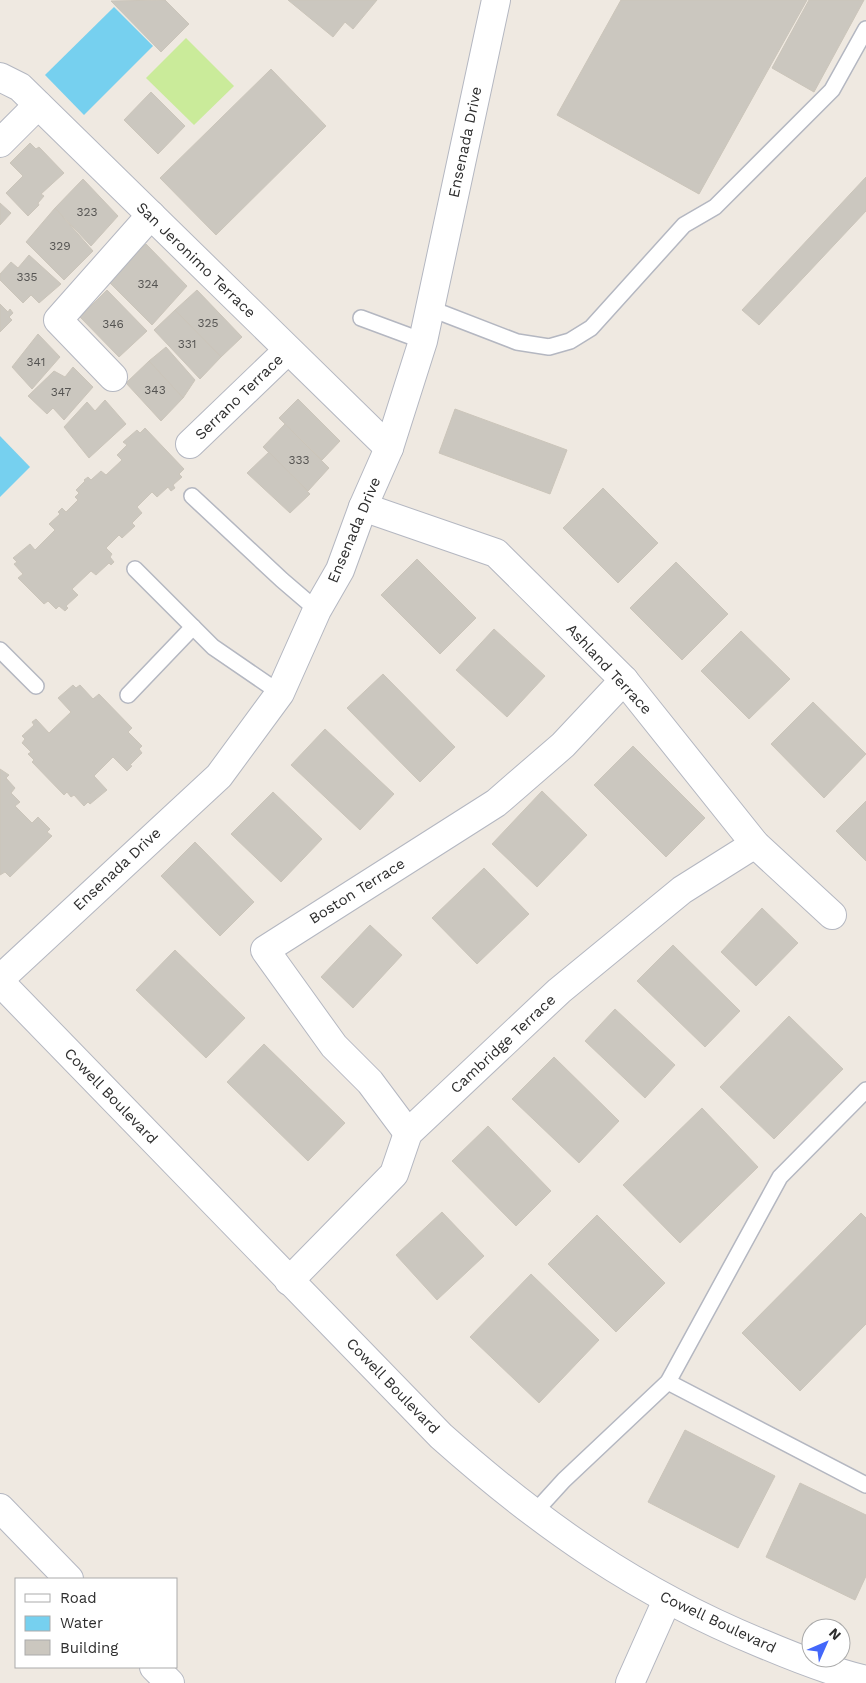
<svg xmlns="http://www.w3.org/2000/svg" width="866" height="1683" viewBox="0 0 866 1683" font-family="'Work Sans',sans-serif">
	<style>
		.pitch { fill: #caeb9a }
		.water { fill: #76d0ef }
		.building { fill: #cbc7bf; stroke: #cbc5ba }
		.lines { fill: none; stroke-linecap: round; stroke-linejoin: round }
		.lane-casing { stroke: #b4b7c1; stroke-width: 18 }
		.street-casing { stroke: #b4b7c1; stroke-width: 30 }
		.secondary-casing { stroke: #b4b7c1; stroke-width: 30 }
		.lane { stroke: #fff; stroke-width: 15 }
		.street { stroke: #fff; stroke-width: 28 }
		.secondary { stroke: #fff; stroke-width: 28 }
		.labels { text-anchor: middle; stroke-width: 4; stroke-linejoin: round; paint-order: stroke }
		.number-label { font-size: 12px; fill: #555452 }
		.street-label { font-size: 15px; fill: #2e2e2e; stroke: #fff }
	</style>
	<rect width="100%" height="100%" fill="#efe9e1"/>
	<path class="pitch" d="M186,38L234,86L194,125L146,78Z"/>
	<g class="water">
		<path d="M114,7L153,46L84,115L45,75Z"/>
		<path d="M0,436L30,467L0,497Z"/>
	</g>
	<g class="building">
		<path d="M165,0L189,24L161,52L111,1Z"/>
		<path d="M288,0H377L353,29L345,22L333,37Z"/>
		<path d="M621,0H807L699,194L557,115Z"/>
		<path d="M809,0H864L814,92L772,68Z"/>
		<path d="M271,69L326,126L216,235L160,178Z"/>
		<path d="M151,92L185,126L158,154L124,120Z"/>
		<path d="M30,143L36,149L39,147L64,173L41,194L44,196L38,203L39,205L28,216L6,193L23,176L10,163Z"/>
		<path d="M866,177V211L759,325L742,310Z"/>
		<path d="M83,179L118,216L91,246L55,208Z"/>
		<path d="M0,203L11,213L0,225Z"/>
		<path d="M55,208L93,251L64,280L26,242Z"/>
		<path d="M146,244L187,286L152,325L109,282Z"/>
		<path d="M29,255L61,284L39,303L31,295L23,303L0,280V274L11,262L18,268Z"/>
		<path d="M107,290L147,331L119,357L80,317Z"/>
		<path d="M197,290L242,337L221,357L175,310Z"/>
		<path d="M0,304L8,312L10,309L13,313L9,317L12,320L0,332Z"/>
		<path d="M175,310L221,357L200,379L154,330Z"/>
		<path d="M38,334L60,357L32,389L12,367Z"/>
		<path d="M166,347L195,380L183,398L149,361Z"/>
		<path d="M149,361L183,398L161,421L126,383Z"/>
		<path d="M73,367L93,387L64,420L53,408L47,414L28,396L54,371L65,377Z"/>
		<path d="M298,399L340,441L322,460L279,418Z"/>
		<path d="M105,400L126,424L89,458L64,427L87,402L95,411Z"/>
		<path d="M455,409L567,450L550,494L439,453Z"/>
		<path d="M285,424L329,468L308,491L263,447Z"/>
		<path d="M145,428L184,469L179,474L182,477L173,485L175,488L171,491L168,487L157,497L152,492L137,507L142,513L132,523L135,526L122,538L119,535L106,548L112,554L110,557L114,562L111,565L109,563L96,575L91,571L72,589L78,595L66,606L68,608L65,611L59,606L56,609L48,601L44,604L18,578L23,574L14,564L17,562L13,558L30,544L35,550L55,530L49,524L60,514L58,512L62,508L66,512L78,500L75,497L79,493L76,490L85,481L84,480L88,477L91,480L101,471L106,475L122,460L117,455L127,445L123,442L137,430L140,433Z"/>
		<path d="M269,452L310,494L290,513L247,473Z"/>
		<path d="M603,488L658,543L618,583L563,528Z"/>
		<path d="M417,559L476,618L440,654L381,595Z"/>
		<path d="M676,562L728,614L682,660L630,608Z"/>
		<path d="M494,629L545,676L507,717L456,670Z"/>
		<path d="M741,631L790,679L749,719L701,671Z"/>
		<path d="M383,674L455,747L420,782L347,708Z"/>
		<path d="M73,685L76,688L80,685L93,699L99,694L132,728L128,732L142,746L139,749L142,753L130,765L132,766L127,771L113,757L94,776L107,790L90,804L88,802L84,806L74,795L71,797L67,792L64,795L32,762L34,760L28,754L31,752L22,743L25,739L22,736L34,725L32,722L36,719L49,733L71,712L58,698Z"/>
		<path d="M813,702L866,754L824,798L771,744Z"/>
		<path d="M325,729L394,794L360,830L291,765Z"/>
		<path d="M633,746L705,818L666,857L594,785Z"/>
		<path d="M0,769L9,775L6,778L15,788L11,793L20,802L15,806L32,823L38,817L50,829L47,832L52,836L10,877L5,872L0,875Z"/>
		<path d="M542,791L587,835L537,887L492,844Z"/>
		<path d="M273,792L322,839L281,882L231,834Z"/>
		<path d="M866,801V861L836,831Z"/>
		<path d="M195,842L254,902L220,936L161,876Z"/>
		<path d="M484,868L529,914L477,964L432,918Z"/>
		<path d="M762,908L798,943L756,986L721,952Z"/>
		<path d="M370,925L402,955L353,1008L321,977Z"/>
		<path d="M673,945L740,1011L705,1047L637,981Z"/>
		<path d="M175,950L245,1018L206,1058L136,990Z"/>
		<path d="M615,1009L675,1065L645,1098L585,1041Z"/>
		<path d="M789,1016L843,1069L774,1139L720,1087Z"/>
		<path d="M264,1044L345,1123L308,1161L227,1082Z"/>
		<path d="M554,1057L619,1121L579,1163L512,1099Z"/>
		<path d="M702,1108L758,1167L680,1243L623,1185Z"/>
		<path d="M488,1126L551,1191L516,1226L452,1161Z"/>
		<path d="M442,1212L484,1256L437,1300L396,1255Z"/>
		<path d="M861,1213L866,1218V1324L800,1391L742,1333Z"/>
		<path d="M597,1215L665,1283L616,1332L548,1264Z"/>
		<path d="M531,1274L599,1340L539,1403L470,1337Z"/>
		<path d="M685,1430L775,1476L738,1548L648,1502Z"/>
		<path d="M800,1483L866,1515V1576L855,1600L766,1557Z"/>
	</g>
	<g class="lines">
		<defs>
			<g id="lane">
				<path d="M429,308L517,342L549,347L570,341L591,328L684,225L715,207L832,90L866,29"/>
				<path d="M361,318L423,341"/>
				<path d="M192,496L282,580L317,610"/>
				<path d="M135,569L213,647L280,693"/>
				<path d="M0,650L36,686"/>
				<path d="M128,695L193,627"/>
				<path d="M668,1382L866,1485"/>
				<path d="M533,1514L564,1480L668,1382L780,1177L866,1090"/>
			</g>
			<g id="street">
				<path d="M0,77L20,87L389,448"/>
				<path d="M0,143L38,105"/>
				<path d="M113,377L58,320L151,215"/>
				<path d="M190,444L288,350"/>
				<path d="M363,507L496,553L624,680L755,844L832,915"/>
				<path d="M0,979L219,776L280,693L317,610L340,570L363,507L389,448L423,341L496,0"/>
				<path d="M408,1133L370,1082L334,1046L265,950L496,803L563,745L624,680"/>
				<path d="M289,1281L394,1174L408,1133L559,991L682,890L755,844"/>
				<path d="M0,1508L69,1579"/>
				<path d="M154,1667L170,1683"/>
				<path d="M630,1683L667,1600"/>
			</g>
			<path id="secondary" d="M0,982L441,1436C541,1525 638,1593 763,1644C796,1658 831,1672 866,1680"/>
		</defs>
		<use href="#lane" class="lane-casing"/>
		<use href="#street" class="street-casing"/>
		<use href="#secondary" class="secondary-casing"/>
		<use href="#lane" class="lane"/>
		<use href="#street" class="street"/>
		<use href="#secondary" class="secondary"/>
	</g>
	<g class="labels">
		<g class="number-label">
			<text x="87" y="216">323</text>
			<text x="60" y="250">329</text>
			<text x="27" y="281">335</text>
			<text x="148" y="288">324</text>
			<text x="208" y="327">325</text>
			<text x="113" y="328">346</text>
			<text x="187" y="348">331</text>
			<text x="36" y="366">341</text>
			<text x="155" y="394">343</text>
			<text x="61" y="396">347</text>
			<text x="299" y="464">333</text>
		</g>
		<g class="street-label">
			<text transform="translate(465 142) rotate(-78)" y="5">Ensenada Drive</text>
			<text transform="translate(196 260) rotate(44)" y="5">San Jeronimo Terrace</text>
			<text transform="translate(239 397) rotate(-44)" y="5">Serrano Terrace</text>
			<text transform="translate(354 530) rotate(-67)" y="5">Ensenada Drive</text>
			<text transform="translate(609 669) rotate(47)" y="5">Ashland Terrace</text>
			<text transform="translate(117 869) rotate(-43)" y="5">Ensenada Drive</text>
			<text transform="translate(357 891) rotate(-32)" y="5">Boston Terrace</text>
			<text transform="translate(503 1044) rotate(-43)" y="5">Cambridge Terrace</text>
			<text transform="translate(111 1096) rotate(46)" y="5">Cowell Boulevard</text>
			<text transform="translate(393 1386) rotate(46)" y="5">Cowell Boulevard</text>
			<text transform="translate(718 1622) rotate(25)" y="5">Cowell Boulevard</text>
		</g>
	</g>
	<rect x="15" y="1578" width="162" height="90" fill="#ffffff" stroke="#ababab"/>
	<rect x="25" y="1594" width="25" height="8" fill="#ffffff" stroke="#ababab"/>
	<text x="60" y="1603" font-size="15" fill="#2e2e2e">Road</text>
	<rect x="25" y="1616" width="25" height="15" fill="#76d0ef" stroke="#ababab"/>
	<text x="60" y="1628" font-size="15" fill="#2e2e2e">Water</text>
	<rect x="25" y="1640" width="25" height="15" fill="#cbc7bf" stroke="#ababab"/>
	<text x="60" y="1653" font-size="15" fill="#2e2e2e">Building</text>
	<g transform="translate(826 1643) rotate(45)"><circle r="24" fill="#ffffff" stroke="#ababab"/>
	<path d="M0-4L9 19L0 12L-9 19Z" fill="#4367fa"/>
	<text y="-8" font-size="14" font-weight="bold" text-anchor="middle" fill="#2e2e2e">N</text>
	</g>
</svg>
